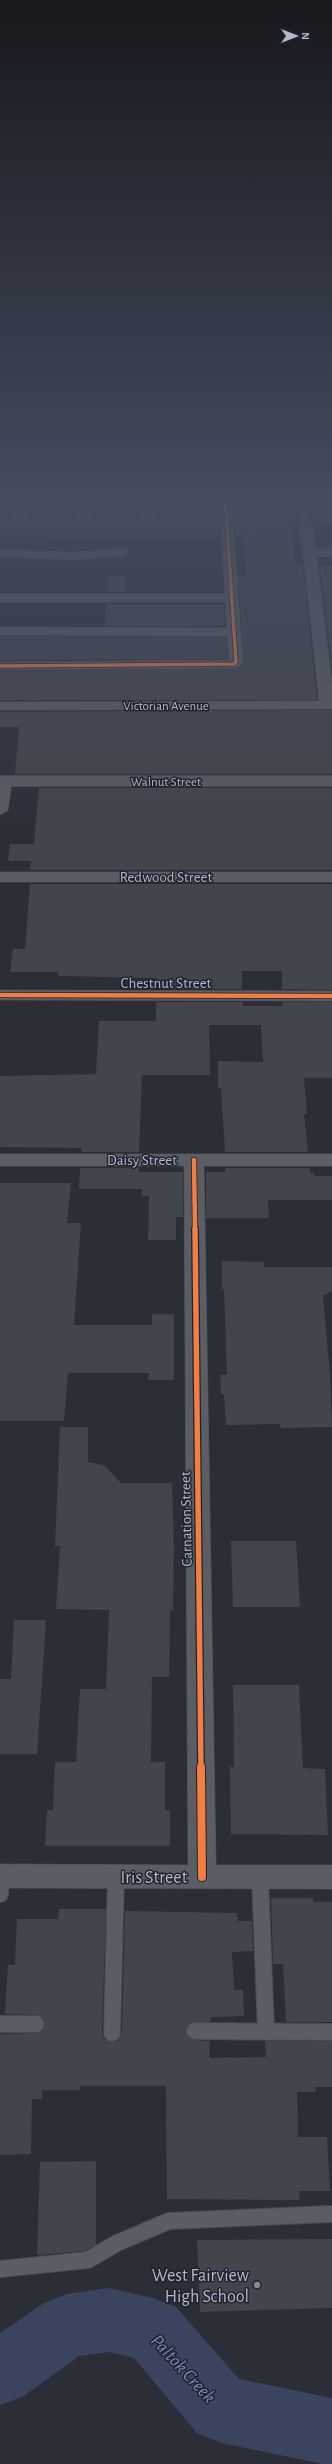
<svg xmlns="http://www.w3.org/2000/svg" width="332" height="2464" viewBox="0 0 332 2464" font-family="'Alegreya Sans',sans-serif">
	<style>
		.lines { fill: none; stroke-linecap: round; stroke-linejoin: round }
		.river { fill: #3b445f; fill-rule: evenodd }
		.building { fill: #42454c }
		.lane-far1-casing { stroke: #494b51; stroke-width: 8 }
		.lane-casing { stroke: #494b51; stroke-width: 18 }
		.street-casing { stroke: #494b51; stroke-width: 1 }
		.secondary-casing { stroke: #494b51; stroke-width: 2 }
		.lane-far1 { stroke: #5b5d65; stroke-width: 8 }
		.lane { stroke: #5b5d65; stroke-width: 16 }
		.street { fill: #5b5d65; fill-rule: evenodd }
		.secondary { fill: #595b64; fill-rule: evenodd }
		.cycleway-far3-casing { stroke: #1f2331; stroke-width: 5 }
		.cycleway-far2-casing { stroke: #1f2331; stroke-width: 6 }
		.cycleway-far1-casing { stroke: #1f2331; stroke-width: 8 }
		.cycleway-casing { stroke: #1f2331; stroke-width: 10 }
		.cycleway-far3 { stroke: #f27e40; stroke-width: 3.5 }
		.cycleway-far2 { stroke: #f27e40; stroke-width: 4.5 }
		.cycleway-far1 { stroke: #f27e40; stroke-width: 5.5 }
		.cycleway { stroke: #f27e40; stroke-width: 8 }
		.poi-dot { fill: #858895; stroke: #1f2331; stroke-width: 1.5 }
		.labels { text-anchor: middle; stroke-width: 3; stroke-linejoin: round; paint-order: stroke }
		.far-street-label { font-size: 13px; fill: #b5b9c7; stroke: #1f2331 }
		.street-label { font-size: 15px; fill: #b5b9c7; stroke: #1f2331 }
		.near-street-label { font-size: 18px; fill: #b5b9c7; stroke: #1f2331 }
		.near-poi-label { font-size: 18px; fill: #b5b9c7; stroke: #1f2331; text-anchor: end }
		.near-water-label { font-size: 19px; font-style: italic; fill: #7f8bac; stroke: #1f2331 }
	</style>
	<rect width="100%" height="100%" fill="#2b2e37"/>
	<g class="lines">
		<path class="river" d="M109,2288L153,2298L176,2307L239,2379L332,2398V2464H323L221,2443L197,2433L134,2358L109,2352L79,2356L24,2396L0,2405V2333L44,2303L67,2294Z"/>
	</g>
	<g class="building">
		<path d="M0,493H17L13,518H0Z"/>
		<path d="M31,493H79L77,518H29Z"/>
		<path d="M93,493H141L140,518H93Z"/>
		<path d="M155,493H218V518H156Z"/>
		<path d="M232,493H293L297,524H292L295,560L296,566H303L317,700H0V671L240,668L244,662L238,577H246L243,537H236Z"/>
		<path d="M307,493H332V524H313Z"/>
		<path d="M0,530H220V537H79V539H47V536L0,535Z"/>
		<path d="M320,566H332V671Z"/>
		<path d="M108,576H126V592H107Z"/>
		<path d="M106,604H224L225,626H105Z"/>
		<path d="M0,636L226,637L227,659L0,660Z"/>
		<path d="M332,710V774H15L19,727H0V712Z"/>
		<path d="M39,788H332V870H30L31,861H8L10,844H34Z"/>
		<path d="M30,884H332V990L282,989V971H242V989H156V978L58,976V972H10L13,949H25Z"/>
		<path d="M156,1002H243V1006H282V1002H332V1078H304L307,1114H304L308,1152H225L221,1088H218V1061L263,1062L261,1025H209L210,1075H142L139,1152H81L82,1148L0,1147V1076L96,1074L99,1021H156Z"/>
		<path d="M80,1168H139V1172H183V1217H176V1240H148L149,1196H142V1189H79Z"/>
		<path d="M225,1168H310V1173H314V1176H332V1200H268L269,1218H206V1172H225Z"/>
		<path d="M0,1183H71L67,1223H81L74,1325H152V1314H174V1380H148L149,1373H68L64,1421H0Z"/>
		<path d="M222,1261L264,1262V1267H332V1291L323,1296L330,1376L332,1427L281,1428L280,1424L226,1425L224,1394H221L220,1375H227L224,1289H222Z"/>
		<path d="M60,1427H88V1462L104,1465L121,1483H172L174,1547L173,1610H170L169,1677H152L151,1762H165V1810H170V1846H45L47,1810H53L55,1762H76L80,1689H106L109,1610L56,1609L60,1546H55Z"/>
		<path d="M231,1541H296L300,1607H233Z"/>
		<path d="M14,1620H46L37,1754H0V1679H11Z"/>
		<path d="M233,1685H299L303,1768L325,1769L328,1835L231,1834L230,1767H234Z"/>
		<path d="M271,1898H313V1902H332V2022H286L283,1964H273Z"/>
		<path d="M59,1909H105L106,1911L102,2033L104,2038L111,2042L117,2041L122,2033L125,1911L237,1913L238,1921H252L253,1951L232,1952L234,1990H243L244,2016L211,2017L210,2022L191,2023L187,2027V2035L195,2040L210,2041L209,2058L266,2057L265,2041H332V2087H315L316,2092H297L298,2137H327L330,2191H299L300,2200L167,2199L166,2086H80V2090H42V2099H32L31,2154L0,2155V2034L36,2033L41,2032L45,2024L44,2019L36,2015L5,2014L8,1965H15L17,1919H58Z"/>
		<path d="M96,2161V2245L85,2251L37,2255L40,2162Z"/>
		<path d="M332,2239V2308L200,2312L197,2240Z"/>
	</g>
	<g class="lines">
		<defs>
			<path id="lane-far1" d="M0,553L73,556L123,552"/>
			<g id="lane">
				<path d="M260,1877L266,2032"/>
				<path d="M0,1894L1,1876"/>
				<path d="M0,2024H36"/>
				<path d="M195,2031L332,2032"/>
				<path d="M112,2033L116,1877"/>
				<path d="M0,2269L88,2260L117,2243L169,2221L332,2214"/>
			</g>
			<g id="street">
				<path d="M18,493H30L27,520H78L80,493H92L91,520H141L142,493H154V520H220L219,493H231L243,662L239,667L234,668L0,670V662L229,660L227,636L0,635V627L227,628L225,602H0V594H225L221,528H0V520H14Z"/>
				<path d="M294,493H306L316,549L332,548V556L317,557L332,684V709L0,710V702L319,701L303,553Z"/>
				<path d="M4,776L12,781L8,810L0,815V777Z"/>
				<rect x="0" y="872" width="332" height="10"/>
				<path d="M0,990L332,991V1001L0,1000Z"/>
				<path d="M0,1154H332V1166H204L216,1865H332V1889L0,1888V1864L188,1865L184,1166H0Z"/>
			</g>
			<rect id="secondary" x="0" y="776" width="332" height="10"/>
		</defs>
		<use href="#lane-far1" class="lane-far1-casing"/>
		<use href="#lane" class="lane-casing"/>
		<use href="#street" class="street-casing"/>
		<use href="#secondary" class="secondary-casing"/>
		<use href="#lane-far1" class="lane-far1"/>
		<use href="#lane" class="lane"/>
		<use href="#street" class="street"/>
		<use href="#secondary" class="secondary"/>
		<defs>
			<path id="cycleway-far3" d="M0,666L234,664L236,662L225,493"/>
			<g id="cycleway-far2">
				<path d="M0,995L332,996"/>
				<path d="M194,1160L195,1230"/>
			</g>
			<path id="cycleway-far1" d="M195,1229L201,1768"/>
			<path id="cycleway" d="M201,1767L202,1877"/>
		</defs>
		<use href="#cycleway-far3" class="cycleway-far3-casing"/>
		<use href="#cycleway-far2" class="cycleway-far2-casing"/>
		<use href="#cycleway-far1" class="cycleway-far1-casing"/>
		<use href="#cycleway" class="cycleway-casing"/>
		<use href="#cycleway-far3" class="cycleway-far3"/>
		<use href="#cycleway-far2" class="cycleway-far2"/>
		<use href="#cycleway-far1" class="cycleway-far1"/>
		<use href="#cycleway" class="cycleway"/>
	</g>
	<linearGradient id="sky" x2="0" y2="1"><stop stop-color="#18191e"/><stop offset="0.59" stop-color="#444c5e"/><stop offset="1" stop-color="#444c5e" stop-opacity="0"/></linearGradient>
	<rect width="332" height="838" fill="url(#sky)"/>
	<circle class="poi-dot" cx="257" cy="2285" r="4"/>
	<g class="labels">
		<g class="far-street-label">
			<text x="166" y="710">Victorian Avenue</text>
			<text x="166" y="786">Walnut Street</text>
		</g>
		<g class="street-label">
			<text x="166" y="882">Redwood Street</text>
			<text x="166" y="988">Chestnut Street</text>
			<text x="142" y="1165">Daisy Street</text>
			<text transform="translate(186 1519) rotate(-91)" y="5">Carnation Street</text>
		</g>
		<g class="near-street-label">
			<text x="154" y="1883">Iris Street</text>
		</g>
		<g class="near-poi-label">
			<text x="249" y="2281">West Fairview<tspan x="249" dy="21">High School</tspan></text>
		</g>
		<g class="near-water-label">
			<text transform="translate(184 2368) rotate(47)" y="7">Paltok Creek</text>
		</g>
	</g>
	<g transform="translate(296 36) rotate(90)" stroke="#1f2331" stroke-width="3" paint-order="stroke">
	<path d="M0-3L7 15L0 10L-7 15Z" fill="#b5b9c7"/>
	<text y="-6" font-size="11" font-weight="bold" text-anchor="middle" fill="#b5b9c7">N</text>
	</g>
</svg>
